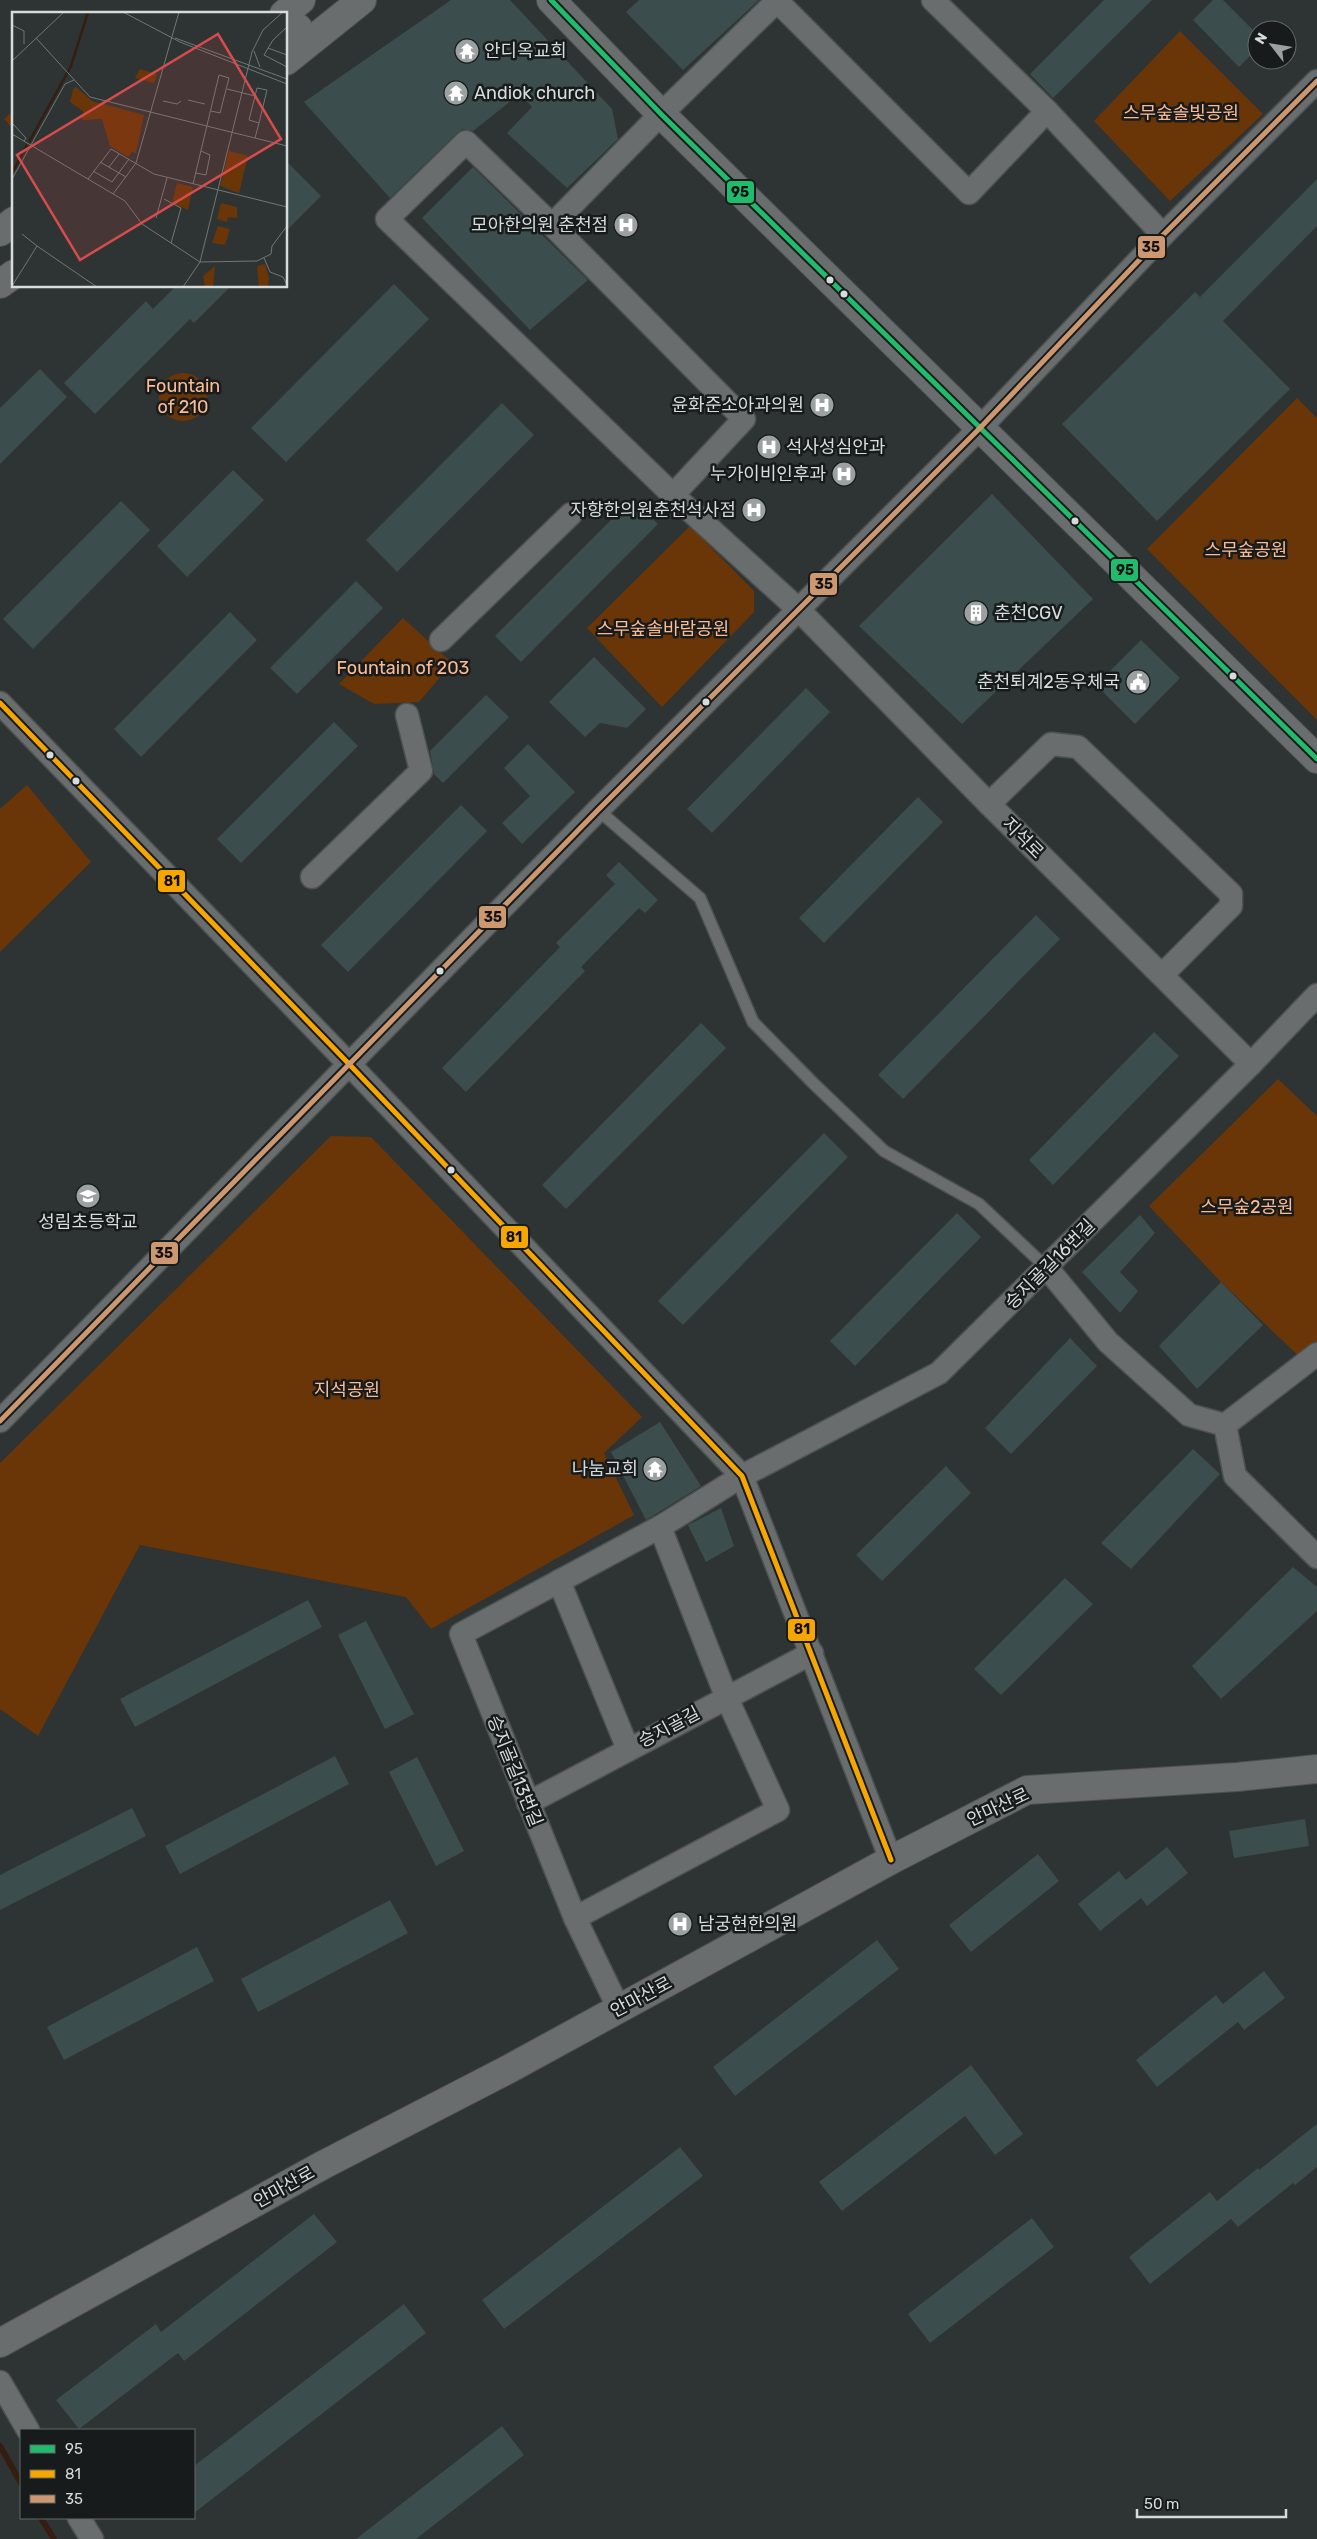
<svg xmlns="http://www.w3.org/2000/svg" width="1317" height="2539" viewBox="0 0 1317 2539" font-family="Rubik,'Noto Sans KR',sans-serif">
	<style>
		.green { fill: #6b3607 }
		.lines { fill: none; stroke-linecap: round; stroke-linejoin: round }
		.stream { stroke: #351e0f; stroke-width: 6 }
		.building { fill: #3c4d4e }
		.lane-casing { stroke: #4c5151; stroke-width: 14 }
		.street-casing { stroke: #4c5151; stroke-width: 25 }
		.secondary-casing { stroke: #4c5151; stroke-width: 30 }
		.lane { stroke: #6a6d6d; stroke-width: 11 }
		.street { stroke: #6a6d6d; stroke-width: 22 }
		.secondary { stroke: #6a6d6d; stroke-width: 28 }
		.bus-1-casing { stroke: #171b1b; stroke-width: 9 }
		.bus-2-casing { stroke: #171b1b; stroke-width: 9 }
		.bus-3-casing { stroke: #171b1b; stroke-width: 9 }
		.bus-1 { stroke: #20bc6c; stroke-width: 5 }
		.bus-2 { stroke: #f7a600; stroke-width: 5 }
		.bus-3 { stroke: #cd976f; stroke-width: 5 }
		.bus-dot { fill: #d6dbdb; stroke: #171b1b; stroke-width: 2 }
		.labels { text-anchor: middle; stroke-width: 5; stroke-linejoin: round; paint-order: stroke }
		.poi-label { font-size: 18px; fill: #d6dbdb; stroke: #171b1b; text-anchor: end }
		.park-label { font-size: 18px; fill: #fcba93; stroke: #171b1b }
		.street-label { font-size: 18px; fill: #d6dbdb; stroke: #171b1b }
		.inset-river { fill: none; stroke: #351e0f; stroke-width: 2.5 }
		.inset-road { fill: none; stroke: #717676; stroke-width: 1 }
		.view { fill: #d64c4c; fill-opacity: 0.15; stroke: #d64c4c; stroke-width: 2.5 }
		.inset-edge { fill: none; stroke: #d6dbdb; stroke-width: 2.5 }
		.line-badge { stroke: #171b1b; stroke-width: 2 }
		.pale-badge-label { font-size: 14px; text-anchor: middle; font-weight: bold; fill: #111 }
	</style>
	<rect width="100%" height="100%" fill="#2e3333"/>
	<g class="green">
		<path d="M1180,31L1263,114L1170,201L1094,121Z"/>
		<path d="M14,110V130L4,119Z"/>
		<circle cx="183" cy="397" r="24"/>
		<path d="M1297,398L1317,418V720L1147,549Z"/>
		<path d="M690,526L754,591V612L662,707L587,628Z"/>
		<path d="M403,618L452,663L419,702L374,704L339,684Z"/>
		<path d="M27,785L91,862L0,952V809Z"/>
		<path d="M1278,1079L1317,1116V1354L1306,1363L1221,1282L1149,1206Z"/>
		<path d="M331,1136L371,1137L642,1417L604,1453L634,1515L431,1629L406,1597L140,1545L38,1736L0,1709V1463Z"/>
	</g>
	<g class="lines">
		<g class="stream">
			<path d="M0,2446L21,2483"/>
			<path d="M41,2518L54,2539"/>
		</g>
	</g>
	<g class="building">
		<path d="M451,0H510L612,109L618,139L567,188L507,133L532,107L520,94L473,131L463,129L457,133L390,198L304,102Z"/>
		<path d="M639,0H759L683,70L626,12Z"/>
		<path d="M1104,0H1152L1053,98L1030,74Z"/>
		<path d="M1213,0H1223L1257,34V49L1239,67L1193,20Z"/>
		<path d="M286,161L321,196L286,231Z"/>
		<path d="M473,167L588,280L530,330L422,218Z"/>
		<path d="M1317,179V226L1223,321L1290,389L1157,521L1062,424L1195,292L1200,297Z"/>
		<path d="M394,284L429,319L286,462L251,428Z"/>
		<path d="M176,286H231L194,323L190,319L95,414L64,383L146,301L153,309Z"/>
		<path d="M40,369L67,397L0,464V408Z"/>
		<path d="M502,403L534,435L397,572L366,540Z"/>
		<path d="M233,470L264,500L187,577L157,546Z"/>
		<path d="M992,494L1093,599L962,724L859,626Z"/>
		<path d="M632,499L658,524L521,662L495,636Z"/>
		<path d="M121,501L150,530L33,649L3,619Z"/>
		<path d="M356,581L383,608L297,694L270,668Z"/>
		<path d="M230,612L257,640L141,757L114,729Z"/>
		<path d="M1141,640L1180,678L1135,724L1096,685Z"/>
		<path d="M594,657L646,709L627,728L600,723L585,737L549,702Z"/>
		<path d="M806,688L830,712L712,833L687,809Z"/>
		<path d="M486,695L509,717L443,783L434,774L430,751Z"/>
		<path d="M334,722L358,746L241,863L217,839Z"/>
		<path d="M528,744L575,792L522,844L502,823L530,796L504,768Z"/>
		<path d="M918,797L943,822L824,943L799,918Z"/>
		<path d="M461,805L487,831L348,972L321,945Z"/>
		<path d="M619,862L658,900L645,913L639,908L581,967L585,971L466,1092L442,1068L560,947L556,943L615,884L606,875Z"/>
		<path d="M1036,915L1060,939L903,1099L878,1075Z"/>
		<path d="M701,1023L726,1048L566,1209L542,1185Z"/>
		<path d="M1154,1032L1179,1056L1053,1185L1029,1160Z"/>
		<path d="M824,1133L848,1157L683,1325L658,1301Z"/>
		<path d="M957,1213L981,1237L855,1366L830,1341Z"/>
		<path d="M1140,1215L1155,1233L1120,1272L1138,1291L1120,1313L1082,1272Z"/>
		<path d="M1221,1282L1263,1325L1197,1389L1159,1346Z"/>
		<path d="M1070,1338L1097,1366L1011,1454L985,1428Z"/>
		<path d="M660,1422L701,1486L646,1520L611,1452Z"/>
		<path d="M1193,1449L1220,1474L1131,1569L1101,1543Z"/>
		<path d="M946,1466L971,1493L882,1581L856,1555Z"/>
		<path d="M721,1508L734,1546L706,1562L688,1525Z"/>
		<path d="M1293,1567L1317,1587V1611L1221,1699L1192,1666Z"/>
		<path d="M1065,1578L1093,1604L1001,1695L974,1669Z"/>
		<path d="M308,1600L322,1627L135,1727L120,1699Z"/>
		<path d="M366,1621L414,1714L385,1729L338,1635Z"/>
		<path d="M335,1756L349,1784L180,1874L165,1846Z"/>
		<path d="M417,1757L464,1851L436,1866L389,1772Z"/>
		<path d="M132,1808L146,1836L0,1910V1875Z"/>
		<path d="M1305,1819L1309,1846L1234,1858L1229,1831Z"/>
		<path d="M1167,1847L1188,1873L1147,1906L1141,1898L1100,1931L1078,1904L1119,1871L1126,1880Z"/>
		<path d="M1038,1854L1059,1881L971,1952L949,1925Z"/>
		<path d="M390,1900L408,1933L258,2012L241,1979Z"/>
		<path d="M877,1940L899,1969L735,2096L713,2067Z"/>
		<path d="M197,1947L214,1981L64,2060L47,2027Z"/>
		<path d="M1264,1971L1285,1998L1244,2030L1238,2022L1157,2087L1136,2060L1216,1995L1223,2004Z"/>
		<path d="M971,2065L1023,2134L995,2155L965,2116L842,2211L819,2182Z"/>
		<path d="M1317,2124V2167L1295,2185L1293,2183L1238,2227L1231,2219L1150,2284L1129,2257L1210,2192L1217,2201L1258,2168L1259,2170Z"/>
		<path d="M680,2147L703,2176L504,2329L482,2300Z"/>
		<path d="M314,2214L337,2242L184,2361L178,2353L79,2429L56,2400L156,2324L161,2332Z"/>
		<path d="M1032,2218L1054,2247L930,2343L908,2314Z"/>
		<path d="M404,2304L426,2333L194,2513V2466Z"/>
		<path d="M502,2426L524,2455L416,2539H356Z"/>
	</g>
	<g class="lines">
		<defs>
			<path id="lane" d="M598,810L700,898L753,1022L813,1083L884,1151L979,1204L1047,1268"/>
			<g id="street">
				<path d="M776,0L969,193L1047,111"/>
				<path d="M933,0L1047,111L1163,235"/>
				<path d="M552,225L661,114L777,1"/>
				<path d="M673,495L744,419L552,225L466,142L387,219L673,495L798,609L989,804L1251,1064"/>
				<path d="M441,640L571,514"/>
				<path d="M0,703L349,1064L742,1476L891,1860"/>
				<path d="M989,804L1051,744L1078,747L1231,894V906L1162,975"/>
				<path d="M312,877L421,771L407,715"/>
				<path d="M1047,1268L1108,1342L1189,1415L1225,1425L1235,1476L1317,1557"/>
				<path d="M0,1421L598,810L979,429L1163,235L1317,81"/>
				<path d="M1225,1425L1317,1354"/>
				<path d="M559,1581L628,1749"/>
				<path d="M528,1803L812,1653"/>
				<path d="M575,1918L778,1810L726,1696L660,1527"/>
				<path d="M619,2009L575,1918L461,1634L660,1527L742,1476L939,1373L1251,1064L1317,995"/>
				<path d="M0,2382L28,2430"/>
				<path d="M79,2518L92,2539"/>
			</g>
			<g id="secondary">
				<path d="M551,0L661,114L1317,759"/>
				<path d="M284,14L301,0"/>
				<path d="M286,22L298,28L300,40L293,55"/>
				<path d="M286,61L362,0"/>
				<path d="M0,232L14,221"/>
				<path d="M0,284L14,274"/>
				<path d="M0,2343L323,2165L507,2070L891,1860L1027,1790L1237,1777L1317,1769"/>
			</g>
		</defs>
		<use href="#lane" class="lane-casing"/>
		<use href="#street" class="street-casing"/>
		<use href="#secondary" class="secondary-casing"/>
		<use href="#lane" class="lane"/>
		<use href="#street" class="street"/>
		<use href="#secondary" class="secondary"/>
		<defs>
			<path id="bus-1" d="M551,0L661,114L1317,759"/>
			<path id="bus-2" d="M0,703L349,1064L742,1476L891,1860"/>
			<path id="bus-3" d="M0,1421L598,810L979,429L1163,235L1317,81"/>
		</defs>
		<use href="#bus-1" class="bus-1-casing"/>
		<use href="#bus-2" class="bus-2-casing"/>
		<use href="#bus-3" class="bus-3-casing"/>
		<use href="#bus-1" class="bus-1"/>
		<use href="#bus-2" class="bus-2"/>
		<use href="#bus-3" class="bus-3"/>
	</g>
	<defs>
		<symbol id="temple-disc" viewBox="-11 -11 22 22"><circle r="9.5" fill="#9ba0a0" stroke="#171b1b"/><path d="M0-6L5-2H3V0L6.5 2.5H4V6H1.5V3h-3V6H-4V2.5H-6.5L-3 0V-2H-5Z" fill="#fff"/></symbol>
		<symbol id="hospital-disc" viewBox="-11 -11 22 22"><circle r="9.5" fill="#9ba0a0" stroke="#171b1b"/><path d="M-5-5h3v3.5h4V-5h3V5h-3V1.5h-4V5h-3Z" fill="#fff"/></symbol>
		<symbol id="building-disc" viewBox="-11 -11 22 22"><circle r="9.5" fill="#9ba0a0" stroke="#171b1b"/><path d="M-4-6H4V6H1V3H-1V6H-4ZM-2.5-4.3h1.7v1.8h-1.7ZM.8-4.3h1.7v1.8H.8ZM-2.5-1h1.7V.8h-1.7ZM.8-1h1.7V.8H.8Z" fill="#fff"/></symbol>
		<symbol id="civic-disc" viewBox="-11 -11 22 22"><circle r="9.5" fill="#9ba0a0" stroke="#171b1b"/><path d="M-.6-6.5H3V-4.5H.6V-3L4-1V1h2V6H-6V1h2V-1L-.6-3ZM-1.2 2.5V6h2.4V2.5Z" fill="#fff"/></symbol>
		<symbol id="school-disc" viewBox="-11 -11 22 22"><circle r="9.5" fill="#9ba0a0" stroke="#171b1b"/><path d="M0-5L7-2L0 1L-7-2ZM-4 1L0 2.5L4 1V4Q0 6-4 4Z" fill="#fff"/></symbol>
	</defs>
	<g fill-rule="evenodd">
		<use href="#temple-disc" x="453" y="37" width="28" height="28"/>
		<use href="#temple-disc" x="442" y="79" width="28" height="28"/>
		<use href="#hospital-disc" x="612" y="211" width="28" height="28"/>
		<use href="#hospital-disc" x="808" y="391" width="28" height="28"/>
		<use href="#hospital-disc" x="755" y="433" width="28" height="28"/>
		<use href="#hospital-disc" x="830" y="460" width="28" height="28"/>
		<use href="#hospital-disc" x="740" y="496" width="28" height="28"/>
		<use href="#building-disc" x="962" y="599" width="28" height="28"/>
		<use href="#civic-disc" x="1124" y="668" width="28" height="28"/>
		<use href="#school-disc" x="74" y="1182" width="28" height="28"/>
		<use href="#temple-disc" x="641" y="1455" width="28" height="28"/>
		<use href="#hospital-disc" x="666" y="1910" width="28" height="28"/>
	</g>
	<g class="bus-dot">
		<circle cx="830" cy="280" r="4.5"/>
		<circle cx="844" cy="294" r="4.5"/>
		<circle cx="1075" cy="521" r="4.5"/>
		<circle cx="1233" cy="676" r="4.5"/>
		<circle cx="706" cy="702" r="4.5"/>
		<circle cx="50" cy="755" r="4.5"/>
		<circle cx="76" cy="781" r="4.5"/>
		<circle cx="440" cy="971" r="4.5"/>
		<circle cx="451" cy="1170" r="4.5"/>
	</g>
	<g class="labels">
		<g class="poi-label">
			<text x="484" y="57" text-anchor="start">안디옥교회</text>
			<text x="474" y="99" text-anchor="start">Andiok church</text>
			<text x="608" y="231">모아한의원 춘천점</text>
			<text x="804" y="411">윤화준소아과의원</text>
			<text x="786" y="453" text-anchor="start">석사성심안과</text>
			<text x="826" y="480">누가이비인후과</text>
			<text x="736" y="516">자향한의원춘천석사점</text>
			<text x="994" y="619" text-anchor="start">춘천CGV</text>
			<text x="1120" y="688">춘천퇴계2동우체국</text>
			<text x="88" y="1228" text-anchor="middle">성림초등학교</text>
			<text x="638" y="1475">나눔교회</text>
			<text x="698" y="1930" text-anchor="start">남궁현한의원</text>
		</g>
		<g class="park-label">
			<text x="1181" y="119">스무숲솔빛공원</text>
			<text x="183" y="392">Fountain<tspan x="183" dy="21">of 210</tspan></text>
			<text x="1246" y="556">스무숲공원</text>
			<text x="663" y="635">스무숲솔바람공원</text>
			<text x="403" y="674">Fountain of 203</text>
			<text x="1247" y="1213">스무숲2공원</text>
			<text x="347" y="1396">지석공원</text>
		</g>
		<g class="street-label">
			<text transform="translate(1023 838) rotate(45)" y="6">지석로</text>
			<text transform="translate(1050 1264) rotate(-45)" y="6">승지골길16번길</text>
			<text transform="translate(669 1727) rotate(-28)" y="6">승지골길</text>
			<text transform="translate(515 1771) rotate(68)" y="6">승지골길13번길</text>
			<text transform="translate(998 1807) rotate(-25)" y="6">안마산로</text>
			<text transform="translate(641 1997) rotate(-28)" y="6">안마산로</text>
			<text transform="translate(284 2187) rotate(-29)" y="6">안마산로</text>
		</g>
	</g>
	<g transform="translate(12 12)">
		<rect width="275" height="275" fill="#2e3333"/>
		<path d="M128,57L145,62L142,71L123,66ZM64,75L80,89L132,103L124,141L120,140L116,145L98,134L90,107L70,108L71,99L58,90L61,77ZM217,139L236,144L227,181L208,174ZM165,171L181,175L176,198L160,191ZM209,191L225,195V206L216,205L215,210L205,207ZM206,214L218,217L213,233L200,231ZM253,252L257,266L256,275H247L245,254ZM203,254L201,275H193L191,264Z" fill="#6b3607"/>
		<path class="inset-river" d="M17,130L59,54L76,0M0,161L15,133"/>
		<path class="inset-road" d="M111,0L168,30L275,72M0,13L12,19V32M275,15L261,28L252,43L275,55M24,26L78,85L275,134M163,26L275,67M256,36L275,43M242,39L248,55M0,49L52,0M215,77L243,84M176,88L193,92M151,89L165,92L169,89M0,111L14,126L12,129M0,122L113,189L130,212L188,250L245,249L259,242L260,234L275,214M243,126L247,111L255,78L245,76L237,108L247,111M88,150L114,165M97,155L107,142M81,159L100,170L117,147M184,161L194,163L198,143L189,139M0,167L53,72L62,68M76,167L99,137L142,162L275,195M181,172L207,63L217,66L208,101L199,99M101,182L124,151L167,0M152,187L169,196L159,231M144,206L155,166M10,222L25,234M252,246L258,260L271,265L275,273M0,274L25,234L85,275M171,275L188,250L240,40L251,18L271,0"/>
		<path class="view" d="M206,22L269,127L68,248L5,143Z"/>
		<rect width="275" height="275" class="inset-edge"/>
	</g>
	<g class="line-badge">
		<rect x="726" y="180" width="29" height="24" rx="5" fill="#20bc6c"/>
		<rect x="1137" y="235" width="29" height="24" rx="5" fill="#cd976f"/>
		<rect x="1110" y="558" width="29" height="24" rx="5" fill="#20bc6c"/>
		<rect x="809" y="572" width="29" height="24" rx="5" fill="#cd976f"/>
		<rect x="157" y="869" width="29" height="24" rx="5" fill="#f7a600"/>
		<rect x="478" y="905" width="29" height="24" rx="5" fill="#cd976f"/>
		<rect x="500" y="1225" width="29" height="24" rx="5" fill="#f7a600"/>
		<rect x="150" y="1241" width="29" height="24" rx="5" fill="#cd976f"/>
		<rect x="787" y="1618" width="29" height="24" rx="5" fill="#f7a600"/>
	</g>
	<g class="pale-badge-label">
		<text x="740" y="197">95</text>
		<text x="1151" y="252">35</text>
		<text x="1125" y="575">95</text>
		<text x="824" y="589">35</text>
		<text x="172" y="886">81</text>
		<text x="493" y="922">35</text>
		<text x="514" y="1242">81</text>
		<text x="164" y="1258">35</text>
		<text x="802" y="1634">81</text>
	</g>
	<rect x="20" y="2429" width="175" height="90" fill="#171b1b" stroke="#636868"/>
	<rect x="30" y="2445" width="25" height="8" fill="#20bc6c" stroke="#636868"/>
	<text x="65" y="2454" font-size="15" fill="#d6dbdb">95</text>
	<rect x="30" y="2470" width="25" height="8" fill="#f7a600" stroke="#636868"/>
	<text x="65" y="2479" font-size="15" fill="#d6dbdb">81</text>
	<rect x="30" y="2495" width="25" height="8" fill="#cd976f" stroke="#636868"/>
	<text x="65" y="2504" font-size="15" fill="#d6dbdb">35</text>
	<g transform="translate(1272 45) rotate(301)"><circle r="24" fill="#171b1b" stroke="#636868"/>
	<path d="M0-4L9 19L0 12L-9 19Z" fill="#9ba0a0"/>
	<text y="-8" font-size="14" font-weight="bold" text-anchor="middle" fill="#d6dbdb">N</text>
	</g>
	<path d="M1137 2509v8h149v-8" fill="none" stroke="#d6dbdb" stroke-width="2.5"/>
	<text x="1144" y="2509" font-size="15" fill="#d6dbdb" stroke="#171b1b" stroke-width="4" paint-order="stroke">50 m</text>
</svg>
